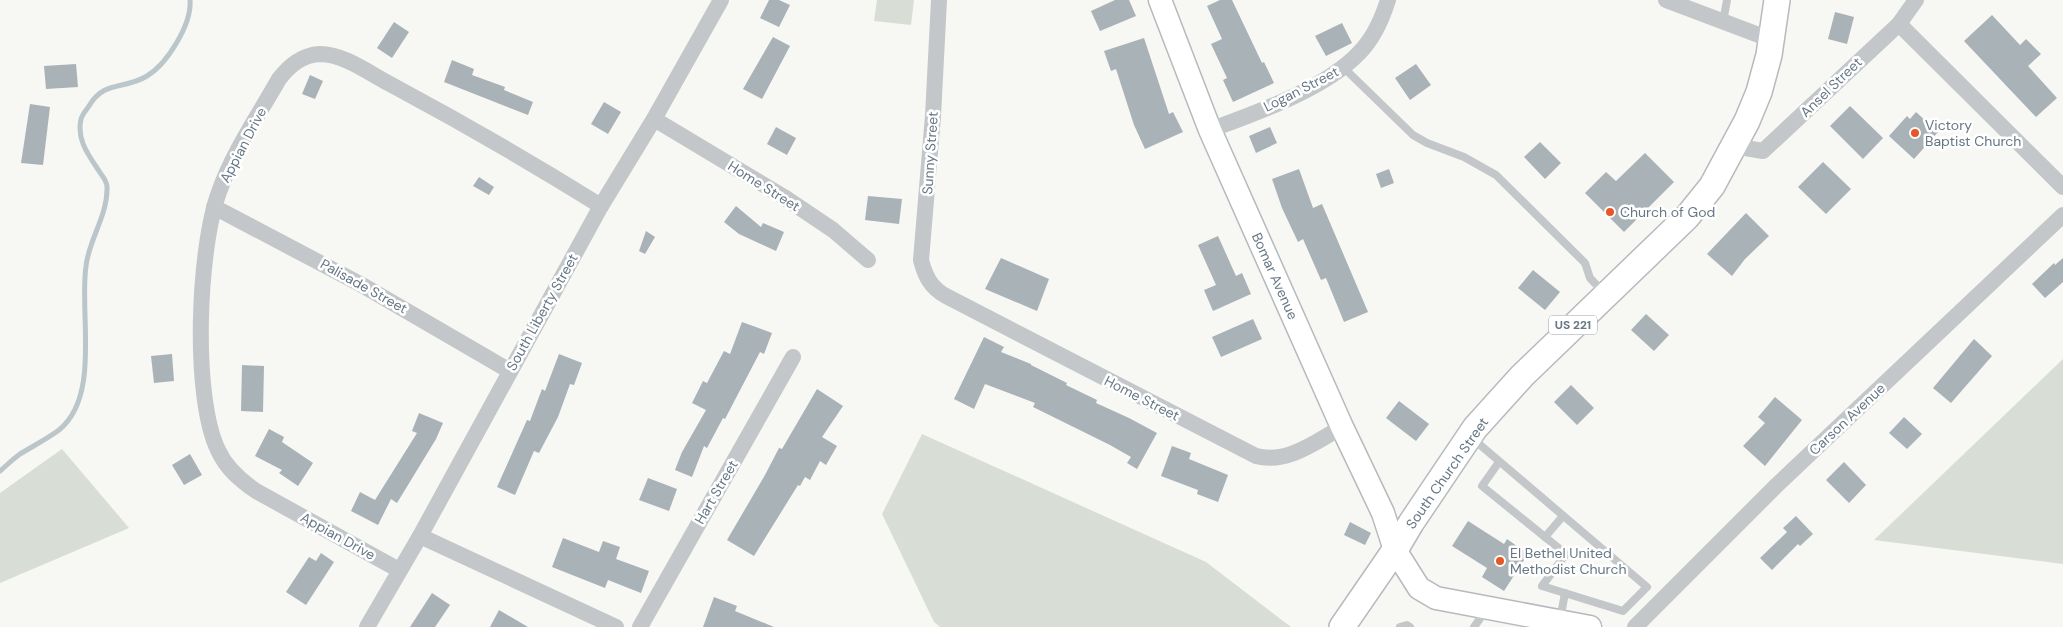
<svg xmlns="http://www.w3.org/2000/svg" width="2063" height="627" viewBox="0 0 2063 627" font-family="'DM Sans',sans-serif">
	<style>
		.green { fill: #d8ded5 }
		.lines { fill: none; stroke-linecap: round; stroke-linejoin: round }
		.stream { stroke: #bac6ca; stroke-width: 5 }
		.building { fill: #a9b2b7 }
		.secondary-casing { stroke: #b5babf; stroke-width: 25 }
		.primary-casing { stroke: #b6babe; stroke-width: 28 }
		.lane { stroke: #c3c7ca; stroke-width: 8 }
		.street { stroke: #c3c7ca; stroke-width: 16 }
		.secondary { stroke: #fff; stroke-width: 22 }
		.primary { stroke: #fff; stroke-width: 25 }
		.poi-dot { fill: #e55726; stroke: #fff; stroke-width: 2 }
		.labels { text-anchor: middle; stroke-width: 5; stroke-linejoin: round; paint-order: stroke }
		.shield { fill: #fff; stroke: #94a0aa; stroke-width: 1 }
		.shield-label { font-size: 12px; font-weight: bold; fill: #667785 }
		.street-label { font-size: 14px; fill: #667785; stroke: #fff }
		.poi-label { font-size: 14px; fill: #667785; stroke: #fff; text-anchor: start }
	</style>
	<rect width="100%" height="100%" fill="#f7f7f4"/>
	<g class="green">
		<path d="M877,0H914L911,25L874,21Z"/>
		<path d="M2063,359V564L1874,540Z"/>
		<path d="M922,434L1206,562L1291,627H940L934,622L882,514Z"/>
		<path d="M62,449L129,528L0,583V493Z"/>
	</g>
	<g class="lines">
		<path class="stream" d="M0,471C7,465 13,459 20,454C33,446 47,439 59,430C101,396 79,314 86,266C89,239 108,215 107,187C107,182 104,178 101,174C90,157 76,141 81,119C82,115 86,110 89,106C104,80 124,90 147,76C167,64 192,24 190,0"/>
	</g>
	<g class="building">
		<path d="M769,0H779L790,5L779,27L760,18Z"/>
		<path d="M1115,0H1129L1136,16L1100,31L1091,11Z"/>
		<path d="M1220,0H1232L1262,63L1264,62L1274,83L1233,102L1223,80L1227,78L1211,44L1222,39L1207,6Z"/>
		<path d="M1835,12L1854,17L1847,44L1828,39Z"/>
		<path d="M1992,15L2020,45L2026,39L2041,54L2028,66L2057,98L2036,117L1964,41Z"/>
		<path d="M394,22L409,32L392,58L377,48Z"/>
		<path d="M1342,23L1352,43L1326,56L1315,36Z"/>
		<path d="M773,37L790,46L762,99L743,89Z"/>
		<path d="M1144,38L1169,114L1173,112L1183,132L1145,149L1134,125L1116,69L1111,71L1104,51Z"/>
		<path d="M452,60L474,69L472,75L505,87L504,90L533,102L528,115L444,82Z"/>
		<path d="M76,64L78,87L46,89L44,66Z"/>
		<path d="M1416,64L1431,85L1410,100L1395,78Z"/>
		<path d="M310,75L323,81L315,99L302,94Z"/>
		<path d="M604,102L621,112L608,134L591,124Z"/>
		<path d="M30,104L50,107L43,165L21,163Z"/>
		<path d="M1850,106L1883,138L1863,159L1830,126Z"/>
		<path d="M1916,112L1938,132L1914,159L1889,136L1907,116L1910,119Z"/>
		<path d="M776,127L796,138L787,155L767,144Z"/>
		<path d="M1270,127L1277,143L1256,153L1249,136Z"/>
		<path d="M1540,142L1561,163L1545,179L1524,157Z"/>
		<path d="M1645,153L1674,182L1624,232L1585,193L1606,172L1616,181Z"/>
		<path d="M1823,162L1851,189L1826,214L1798,187Z"/>
		<path d="M1299,169L1313,208L1322,204L1368,312L1344,322L1326,278L1321,280L1303,239L1298,242L1282,208L1272,179Z"/>
		<path d="M1389,169L1394,183L1381,188L1376,174Z"/>
		<path d="M479,177L494,187L489,195L473,186Z"/>
		<path d="M868,196L902,199L899,224L865,220Z"/>
		<path d="M736,206L761,227L763,223L784,232L776,251L739,234L724,222Z"/>
		<path d="M1746,213L1769,236L1745,259L1732,276L1707,254Z"/>
		<path d="M646,231L655,237L645,254L639,251Z"/>
		<path d="M1218,236L1236,276L1242,273L1251,294L1213,311L1204,290L1216,285L1198,245Z"/>
		<path d="M1001,258L1049,279L1037,311L985,289Z"/>
		<path d="M2063,258V282L2045,298L2032,284L2054,263L2055,265Z"/>
		<path d="M1533,270L1560,292L1545,310L1518,288Z"/>
		<path d="M1646,314L1669,335L1654,351L1631,330Z"/>
		<path d="M1253,319L1262,339L1221,357L1212,337Z"/>
		<path d="M742,322L772,333L764,354L760,352L725,419L723,418L707,448L704,446L692,477L675,470L682,452L706,410L692,403L703,381L707,383L724,351L730,354Z"/>
		<path d="M984,337L1004,347L1001,352L1031,364V365L1067,383L1066,385L1097,400L1096,403L1129,418L1157,433L1137,469L1127,463L1131,457L1110,445L1033,407L1035,403L985,384L974,409L954,399Z"/>
		<path d="M1974,339L1992,356L1951,403L1933,388Z"/>
		<path d="M172,354L174,381L154,383L151,356Z"/>
		<path d="M559,354L582,363L574,385L570,384L558,417L539,453L534,451L515,495L497,487L527,420L530,421L542,389L545,391Z"/>
		<path d="M242,365L264,366L263,412L241,411Z"/>
		<path d="M1571,385L1594,408L1577,425L1554,402Z"/>
		<path d="M817,389L843,406L822,437L837,446L826,465L820,461L810,480L805,477L800,486L798,485L754,556L727,540L765,475L779,448L782,449Z"/>
		<path d="M1775,397L1802,420L1765,466L1743,446L1765,423L1758,417Z"/>
		<path d="M1399,401L1429,424L1416,441L1386,418Z"/>
		<path d="M419,413L443,423L436,439L397,503L391,499L378,525L351,511L360,492L375,500L417,433L412,431Z"/>
		<path d="M1904,417L1922,434L1907,449L1889,433Z"/>
		<path d="M269,429L284,437L282,442L313,463L298,486L279,473L282,470L255,456Z"/>
		<path d="M1172,446L1191,453L1189,459L1228,475L1218,502L1197,494L1198,490L1161,476Z"/>
		<path d="M190,454L202,475L184,485L172,465Z"/>
		<path d="M1844,462L1866,485L1849,503L1826,480Z"/>
		<path d="M648,478L677,489L669,511L639,500Z"/>
		<path d="M1796,516L1813,534L1800,546L1798,544L1772,570L1760,558L1787,532L1783,528Z"/>
		<path d="M1468,521L1504,544L1507,539L1528,554L1504,591L1482,577L1487,568L1452,546Z"/>
		<path d="M1350,522L1371,533L1365,545L1344,535Z"/>
		<path d="M563,538L599,552L603,541L620,547L616,559L649,571L641,593L608,580L605,588L552,567Z"/>
		<path d="M321,553L334,562L306,605L286,592L309,557L316,561Z"/>
		<path d="M432,593L450,605L435,627H410Z"/>
		<path d="M714,597L737,606L735,611L774,627H703Z"/>
		<path d="M499,610L528,627H490Z"/>
	</g>
	<g class="lines">
		<defs>
			<path id="secondary" d="M1160,0L1210,130L1342,427L1383,513L1395,550L1419,588L1436,598L1590,627"/>
			<path id="primary" d="M1342,627L1395,550L1411,523L1475,428L1522,376L1687,217L1712,186L1747,121L1759,92L1769,55L1777,0"/>
		</defs>
		<use href="#secondary" class="secondary-casing"/>
		<use href="#primary" class="primary-casing"/>
		<g class="lane">
			<path d="M1723,22L1727,0"/>
			<path d="M1344,68L1413,135L1427,143L1464,157L1496,175L1585,263L1590,278L1604,293"/>
			<path d="M1472,438L1647,587L1623,611L1542,586L1566,554L1482,486L1499,462"/>
			<path d="M1545,537L1563,516"/>
			<path d="M1560,620L1565,593"/>
			<path d="M1400,627L1407,625L1410,627"/>
			<path d="M1474,627L1486,610"/>
		</g>
		<g class="street">
			<path d="M939,0L933,116L921,260C925,276 931,288 946,296L1256,456C1288,464 1315,442 1342,427"/>
			<path d="M1666,0L1772,40"/>
			<path d="M1899,24L2063,187"/>
			<path d="M654,119L784,197L833,230L868,260"/>
			<path d="M1210,130C1256,113 1325,89 1359,53C1373,39 1382,19 1388,0"/>
			<path d="M1734,146L1763,151L1899,24L1916,0"/>
			<path d="M214,207L362,285L510,371"/>
			<path d="M420,536L616,627"/>
			<path d="M399,570L256,491C240,480 226,468 218,450C192,396 198,249 219,192C233,152 258,116 279,79C290,65 302,55 320,54C344,54 369,73 390,84C461,122 532,163 601,206"/>
			<path d="M367,627L420,536L601,206L654,119L721,0"/>
			<path d="M640,627L793,357"/>
			<path d="M1635,627L1777,485L2063,215"/>
		</g>
		<use href="#secondary" class="secondary"/>
		<use href="#primary" class="primary"/>
	</g>
	<g class="poi-dot">
		<circle cx="1915" cy="133" r="5"/>
		<circle cx="1610" cy="212" r="5"/>
		<circle cx="1500" cy="561" r="5"/>
	</g>
	<g class="labels">
		<rect class="shield" x="1549" y="315.5" width="48" height="19" rx="4"/>
		<g class="shield-label">
			<text x="1573" y="329">US 221</text>
		</g>
		<g class="street-label">
			<text transform="translate(1831 87) rotate(-44)" y="5">Ansel Street</text>
			<text transform="translate(1301 89) rotate(-27)" y="5">Logan Street</text>
			<text transform="translate(243 145) rotate(-62)" y="5">Appian Drive</text>
			<text transform="translate(930 153) rotate(-86)" y="5">Sunny Street</text>
			<text transform="translate(764 186) rotate(32)" y="5">Home Street</text>
			<text transform="translate(1275 276) rotate(66)" y="5">Bomar Avenue</text>
			<text transform="translate(364 286) rotate(29)" y="5">Palisade Street</text>
			<text transform="translate(542 312) rotate(-61)" y="5">South Liberty Street</text>
			<text transform="translate(1142 398) rotate(27)" y="5">Home Street</text>
			<text transform="translate(1847 419) rotate(-43)" y="5">Carson Avenue</text>
			<text transform="translate(1447 473) rotate(-55)" y="5">South Church Street</text>
			<text transform="translate(716 492) rotate(-60)" y="5">Hart Street</text>
			<text transform="translate(338 536) rotate(29)" y="5">Appian Drive</text>
		</g>
		<g class="poi-label">
			<text x="1925" y="130">Victory<tspan x="1925" dy="16">Baptist Church</tspan></text>
			<text x="1620" y="217">Church of God</text>
			<text x="1510" y="558">El Bethel United<tspan x="1510" dy="16">Methodist Church</tspan></text>
		</g>
	</g>
</svg>
